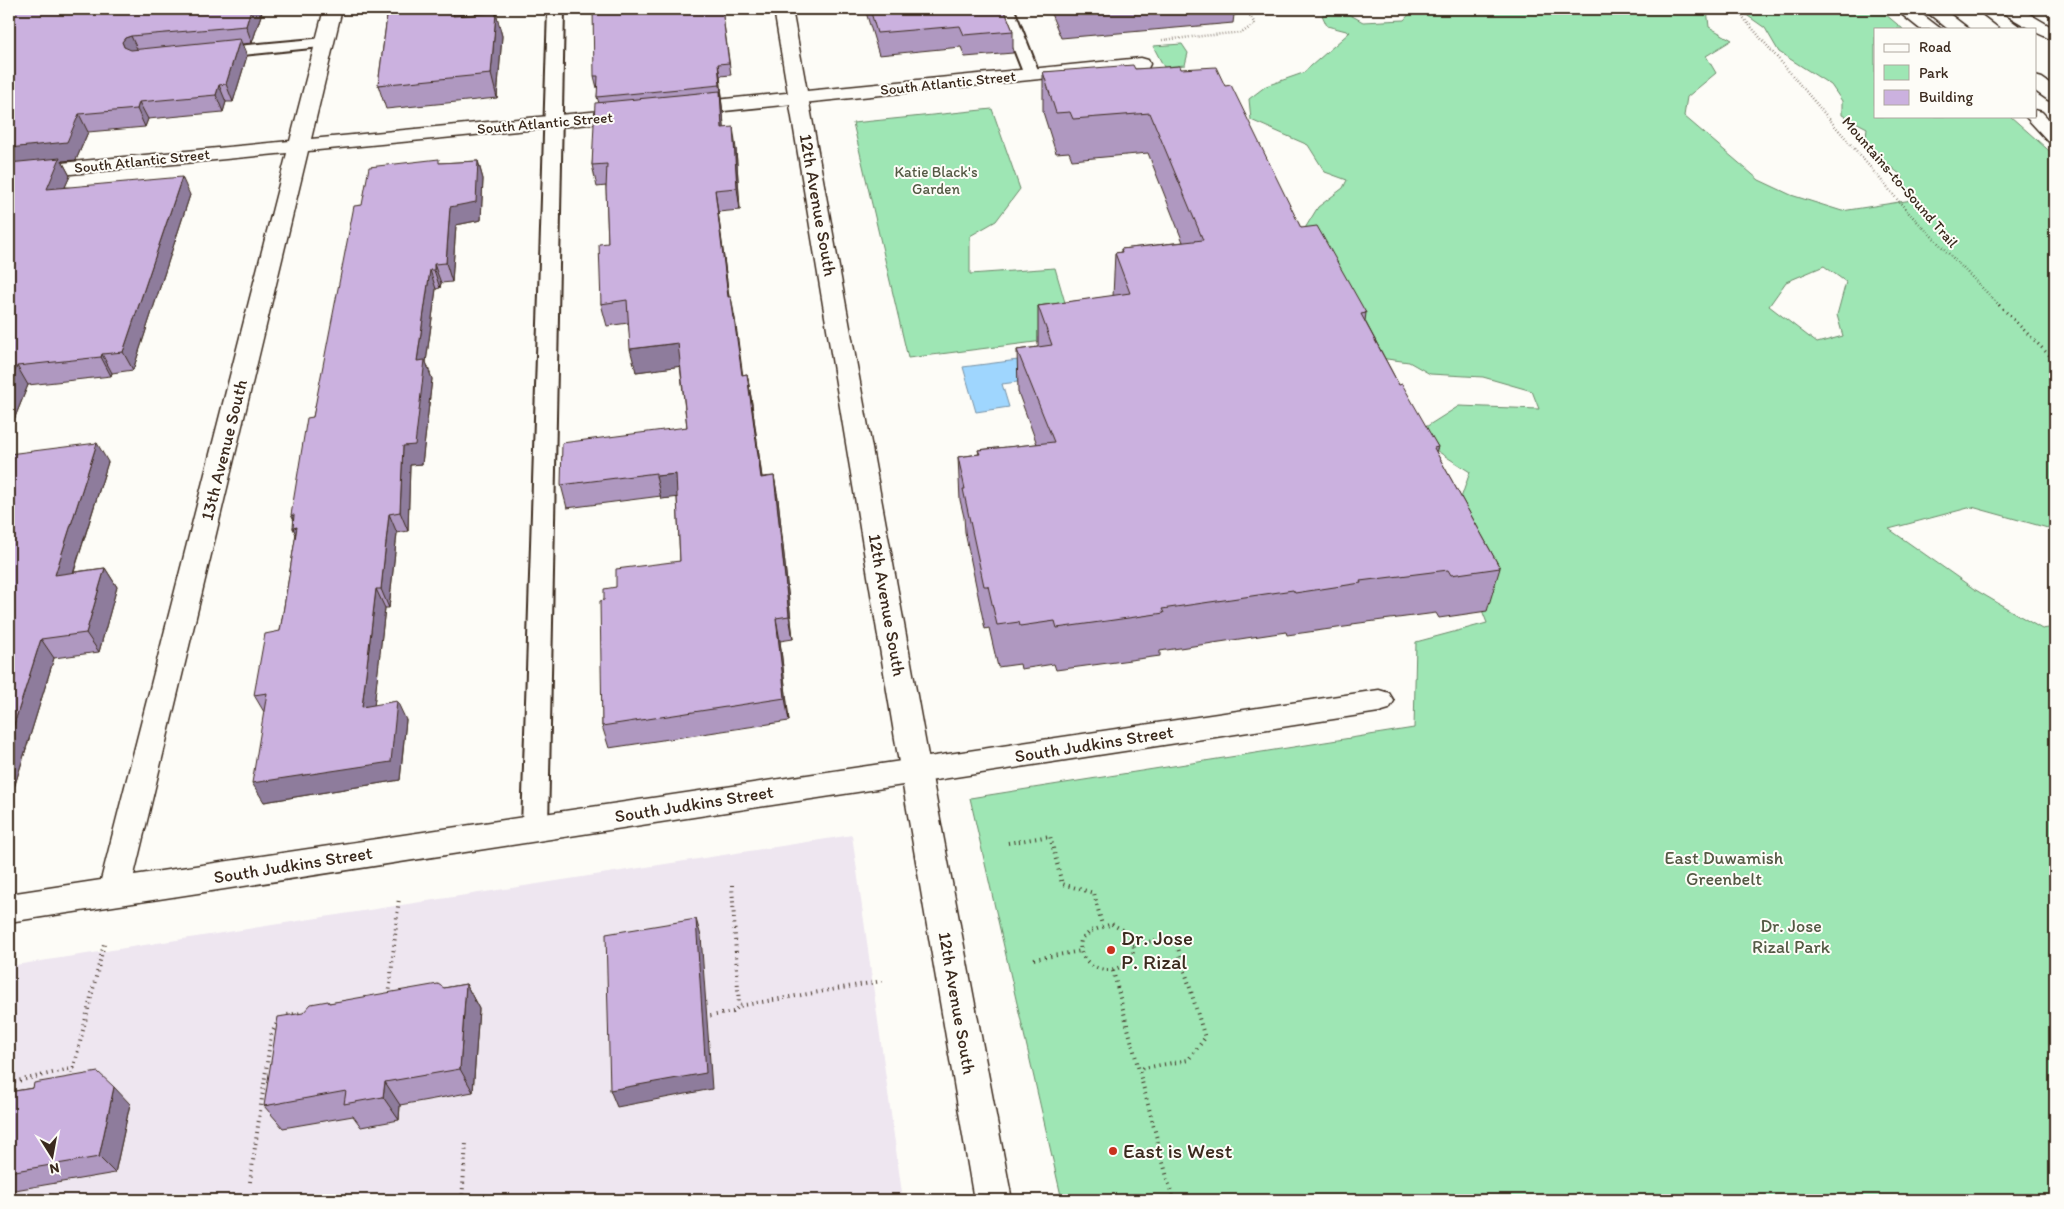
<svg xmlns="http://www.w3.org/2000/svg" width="2064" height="1209" viewBox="0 0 2064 1209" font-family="Itim,sans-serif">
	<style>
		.built { fill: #eee6f0 }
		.green { fill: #9ee6b4; stroke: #6c8869; fill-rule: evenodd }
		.water { fill: #9fd6fe; stroke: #7791a4 }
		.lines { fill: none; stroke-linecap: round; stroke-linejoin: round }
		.lane-casing { stroke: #3b2a1e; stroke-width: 4 }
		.street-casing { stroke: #3b2a1e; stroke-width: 3 }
		.secondary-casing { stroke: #3b2a1e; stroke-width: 3 }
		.highway-casing { stroke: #3b2a1e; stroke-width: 3 }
		.path-far2 { stroke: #3b2a1e; stroke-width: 2.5; stroke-dasharray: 0.5 2.5; stroke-linecap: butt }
		.path-far1 { stroke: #3b2a1e; stroke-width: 3; stroke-dasharray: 1 4; stroke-linecap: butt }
		.path { stroke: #3b2a1e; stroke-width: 4; stroke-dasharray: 1 4.5; stroke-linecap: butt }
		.lane { fill: #fdfcf7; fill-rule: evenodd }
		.street { fill: #fdfcf7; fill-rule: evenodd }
		.secondary { fill: #fdfcf7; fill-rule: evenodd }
		.highway { fill: #fdfcf7; fill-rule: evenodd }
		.wall { fill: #af98c0; stroke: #3b2a1e }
		.shaded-wall { fill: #8e7c9c; stroke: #3b2a1e }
		.building { fill: #cbb1df; stroke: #3b2a1e }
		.poi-dot { fill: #c8321e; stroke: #fdfcf7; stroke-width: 2 }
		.labels { text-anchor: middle; stroke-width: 4; stroke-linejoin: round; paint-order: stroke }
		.far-street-label { font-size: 15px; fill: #3b2a1e; stroke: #fdfcf7 }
		.far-park-label { font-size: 15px; fill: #545944; stroke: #fdfcf7 }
		.street-label { font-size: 18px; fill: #3b2a1e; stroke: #fdfcf7 }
		.park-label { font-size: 18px; fill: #545944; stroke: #fdfcf7 }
		.near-poi-label { font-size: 21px; fill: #3b2a1e; stroke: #fdfcf7; text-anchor: start }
	</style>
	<rect width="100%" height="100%" fill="#fdfcf7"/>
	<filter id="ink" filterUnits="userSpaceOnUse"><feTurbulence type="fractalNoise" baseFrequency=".02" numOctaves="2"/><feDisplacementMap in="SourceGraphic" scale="10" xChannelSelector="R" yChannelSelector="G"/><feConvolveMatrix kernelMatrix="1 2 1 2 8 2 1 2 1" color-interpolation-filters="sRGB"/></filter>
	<g filter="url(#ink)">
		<path class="built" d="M852,835L903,1200H9V966Z"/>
		<g class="green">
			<path d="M1414,9H1707L1709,27L1732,40L1706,56L1716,73L1687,97L1684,116L1759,180L1791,195L1842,211L1912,200L1901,175L1865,147L1867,128L1842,115V101L1831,85L1779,52L1765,28L1738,9H1879L1903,29H1875V116H2010L2055,156V530L1972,507L1889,529L1974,589L2042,629L2055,627V1200H1062L970,798L1414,728L1416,642L1487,623L1455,541L1459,504L1470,472L1431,447L1421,430L1459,406L1539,409L1532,391L1483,377L1430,374L1409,362L1372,357L1299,238L1318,207L1343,188L1347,180L1325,172L1308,145L1251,120L1249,99L1266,86L1303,73L1350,32L1327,26L1322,15L1345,12L1363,22L1404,20ZM1824,266L1846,282L1837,315L1843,336L1817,343L1769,306L1786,282Z"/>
			<path d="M1182,44L1188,53L1185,65L1164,67L1153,46Z"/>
			<path d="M992,109L1020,189L996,221L970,236V274L1055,268L1075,337L908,358L853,123Z"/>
		</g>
		<path class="water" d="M1018,360L1025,381L1002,384L1009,407L976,412L963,367Z"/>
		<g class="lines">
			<defs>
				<g id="lane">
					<path d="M548,9H564L548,828L545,836L535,839L525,836L522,828Z"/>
					<path d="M998,9H1014L1040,75L1038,78H1026L1024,75Z"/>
					<path d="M325,38L331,40L333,43L331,46L214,58L208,56L206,53L208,50L214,48Z"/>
				</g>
				<g id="street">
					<path d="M324,9H342L311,139L632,108L639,110L642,114L639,118L632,120L308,151L134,875L1379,690L1389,693L1394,701L1389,709L1379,712L9,922V894L101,880L287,153L9,180V168L290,141Z"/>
					<path d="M1141,58L1148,60L1150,64L1148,68L685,115L678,113L675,109L678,105L685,103Z"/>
				</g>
				<path id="secondary" d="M774,9H792L926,745L1012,1200H974L896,745Z"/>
				<g id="highway">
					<path d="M1895,9H1915L1941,29H1920Z"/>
					<path d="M1923,9H1943L1969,29H1948Z"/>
					<path d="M1976,9H1996L2023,29H2002Z"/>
					<path d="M2000,9H2021L2055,29V41L2035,32V29H2030L2003,13Z"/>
					<path d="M2035,76L2042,78L2055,87V102L2048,100L2035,91Z"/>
					<path d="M2035,110L2042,112L2055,126V143L2048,141L2025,116H2035Z"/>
				</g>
			</defs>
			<use href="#lane" class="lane-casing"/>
			<use href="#street" class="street-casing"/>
			<use href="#secondary" class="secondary-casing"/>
			<use href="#highway" class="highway-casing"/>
			<g class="path-far2">
				<path d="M1736,9L1908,212L2000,306"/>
				<path d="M1162,40L1243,32L1255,24L1246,9"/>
			</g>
			<path class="path-far1" d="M1999,305L2055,361"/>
			<g class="path">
				<path d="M1008,843L1050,836L1062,884L1094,893L1102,925"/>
				<path d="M732,885L739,1006"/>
				<path d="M1112,924C1116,927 1122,929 1126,932C1149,952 1116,983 1090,964C1082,958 1079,950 1081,940L1091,931Z"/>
				<path d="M1133,944L1175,938L1205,1038L1188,1060L1139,1069"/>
				<path d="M1034,959L1081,951"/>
				<path d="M1113,971L1173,1200"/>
				<path d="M389,995L399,897"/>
				<path d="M705,1017L733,1012L739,1006L882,981"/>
				<path d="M283,1018L287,1015L301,1013"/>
				<path d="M71,1079L104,944"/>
				<path d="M9,1083L74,1068"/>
				<path d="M250,1182L271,1035L278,1021"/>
				<path d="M462,1200L466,1143"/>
			</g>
			<use href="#lane" class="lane"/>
			<use href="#street" class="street"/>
			<use href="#secondary" class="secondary"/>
			<use href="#highway" class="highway"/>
		</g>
		<g class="wall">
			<path d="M9,9H263L252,43L242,44L247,56L233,102H226L223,112L148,119L145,127L88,132L76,160L62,161L70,176L65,187L190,195L133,370L112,373L111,376L28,385L9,432Z"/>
			<path d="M388,9H463L462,15L496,13L502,36L497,98L386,109L378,85Z"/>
			<path d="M722,9L731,75L720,76L722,97H721L723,113L724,128L736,149L740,210L718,212L729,297L735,319L742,375L747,374L751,397L762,477L774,476L778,499L793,639L780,641L789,721L609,748L602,726L604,600L616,587L680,561L677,497L661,499V496L567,508L561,485L687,427L680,366L636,372L628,323L607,326L601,304L608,243L606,186L597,187L592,165L599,103L597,97L598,88H597L594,76Z"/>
			<path d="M865,9H1004L1013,31V53L965,57L961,47L879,55Z"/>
			<path d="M1049,9H1294L1234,15L1233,23L1061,38Z"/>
			<path d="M1135,69H1181L1225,86L1301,228L1366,313L1365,321L1399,385L1438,447L1436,452L1500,568L1487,611L1439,618L1436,613L1352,624V626L1287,635L1286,632L1160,651V656L1056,670L1054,664L1021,669L1020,664L998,667L989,628L985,629L965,532L964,517L960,500L958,457L979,454L978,450L1037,444L1018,392L1017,350L1038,347V306L1113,296L1115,253L1121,252V249L1183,242L1148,153L1072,160L1069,152L1056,153L1043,112V72Z"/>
			<path d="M478,161L483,179L481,220L456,225L452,282L441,283L440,288L436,289L426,362L432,379L422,464L410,465L408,531L397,533L389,608H385L374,705L406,720L400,780L264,802V712L254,695L280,631L296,534L293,528L313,417L362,205L440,163Z"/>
			<path d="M9,454L108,462L74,572L105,568L117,587L99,652L54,658L9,804Z"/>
			<path d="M466,984L479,1009L473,1092L400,1105L399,1120L361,1127L353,1116L283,1128L264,1106L329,1003L444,988Z"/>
			<path d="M33,1088L130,1104L115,1173L9,1191V1092Z"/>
		</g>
		<g class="shaded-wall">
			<path d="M251,9H263L252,43L246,26Z"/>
			<path d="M454,9H463L460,40L453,16Z"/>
			<path d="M496,13L502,36L497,98L491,74Z"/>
			<path d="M131,36L139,53L129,59L122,42L125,38Z"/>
			<path d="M240,39L247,56L233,102L226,84Z"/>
			<path d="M718,64L720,76L722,97L720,85Z"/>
			<path d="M219,85L226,102L223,112L216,95Z"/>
			<path d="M720,91L723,113L726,150L722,128Z"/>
			<path d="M139,102L148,119L145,127L137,109Z"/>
			<path d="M79,114L88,132L76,160L62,161L70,176L56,207L9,167V148Z"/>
			<path d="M733,127L736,149L740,210L737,188Z"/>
			<path d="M478,161L483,179L481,220L456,225L452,282L446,263L450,207Z"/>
			<path d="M182,177L190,195L133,370L123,352Z"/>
			<path d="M715,190L718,212L732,320L728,297Z"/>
			<path d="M434,264L441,283L440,288L434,270Z"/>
			<path d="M430,270L436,289L426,362L432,379L422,464L410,465L408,531L400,512L403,446L417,361Z"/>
			<path d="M731,297L735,319L746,398L742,375Z"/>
			<path d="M678,343L683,366L636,372L630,349Z"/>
			<path d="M102,354L112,373L111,376L101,357Z"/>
			<path d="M17,366L28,385L9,432V385Z"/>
			<path d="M747,374L751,397L765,500L761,478Z"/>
			<path d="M97,443L108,462L67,593L55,575Z"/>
			<path d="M676,474L681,497L661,499L656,476Z"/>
			<path d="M774,476L778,499L793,639L789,616Z"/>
			<path d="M389,514L397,533L389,608L381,589Z"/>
			<path d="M291,515H294L302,547L293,528L297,527Z"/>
			<path d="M105,568L117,587L99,652L86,633Z"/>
			<path d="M376,589L385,608L372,725L362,707Z"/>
			<path d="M776,618L780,641L789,721L785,698Z"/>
			<path d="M41,639L54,658L9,804V740Z"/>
			<path d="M397,701L406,720L400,780L264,802L252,783Z"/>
			<path d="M696,919L701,936L712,1089L617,1107L610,1090Z"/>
			<path d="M466,984L479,1009L473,1092L460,1069Z"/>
			<path d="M385,1082L400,1105L399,1120L383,1097Z"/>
			<path d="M114,1087L130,1104L115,1173L99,1157Z"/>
		</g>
		<g class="building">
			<path d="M9,9H251L246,26L131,36L125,38L122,42L124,47L131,50L240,39L226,84L219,85L216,95L139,102L137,109L79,114L67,142L9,148Z"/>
			<path d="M388,9H454L453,16L496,13L491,74L378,85Z"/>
			<path d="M593,9H722L729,63L718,64L720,85L597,97L598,76H594Z"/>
			<path d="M870,9H1004L1013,31L964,35L960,26L877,33Z"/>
			<path d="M1133,65L1135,69L1180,66L1181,69L1216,67L1225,86L1231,85L1301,228L1317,226L1366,313L1361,314L1399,385L1402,384L1438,447L1434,448L1500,568L1451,575L1448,570L1360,581L1361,583L1295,593L1293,590L1162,609L1164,613L1057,628L1055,621L1020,626L1019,622L997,625L988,586H984L963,489H965L958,457L980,454L978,450L1054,442L1017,350L1052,345L1038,306L1130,293L1115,253L1122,252L1121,249L1203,240L1150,113L1073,119L1070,112L1056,113L1043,72Z"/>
			<path d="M720,91L722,128L733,127L737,188L715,190L728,297H731L742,375L747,374L761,478L774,476L789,616L776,618L785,698L602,726L600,601L604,600V589L616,587V569L680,561L676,474L656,476V473L561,485L562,443L687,427L678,343L630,349L627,300L601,304L599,244L608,243L606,189L607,164L592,165L595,103Z"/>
			<path d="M60,158L47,189L182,177L123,352L102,354L101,357L17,366L9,385V163Z"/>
			<path d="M439,159V163L478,161L476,202L450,207L446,263L434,264V270H430L417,361L425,360L415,445L403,446L400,512L389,514L381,589H376L362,707L397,701L391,762L252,783L267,693L254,695L265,634L280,631L297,527L293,528L294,515H291L307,418L313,417L354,206L362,205L369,167Z"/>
			<path d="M97,443L55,575L105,568L86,633L41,639L9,740V454Z"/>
			<path d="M696,919L706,1073L610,1090L606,934Z"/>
			<path d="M438,984L444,988L466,984L460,1069L385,1082L383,1097L344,1104L346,1091L264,1106L278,1017L303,1013L311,1004L328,1001L329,1003Z"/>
			<path d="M98,1072L114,1087L99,1157L9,1172V1092L33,1088L34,1083Z"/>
		</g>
	</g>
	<g class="poi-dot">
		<circle cx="1111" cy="950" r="5"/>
		<circle cx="1113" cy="1151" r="5"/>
	</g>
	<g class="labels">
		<g class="far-street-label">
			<text transform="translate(948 83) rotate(-6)" y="5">South Atlantic Street</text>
			<text transform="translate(545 123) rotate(-5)" y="5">South Atlantic Street</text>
			<text transform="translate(142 161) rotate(-6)" y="5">South Atlantic Street</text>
			<text transform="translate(1900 182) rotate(49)" y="5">Mountains-to-Sound Trail</text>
		</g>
		<g class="far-park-label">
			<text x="936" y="177">Katie Black's<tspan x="936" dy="17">Garden</tspan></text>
		</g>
		<g class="street-label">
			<text transform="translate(818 205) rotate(80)" y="6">12th Avenue South</text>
			<text transform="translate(224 450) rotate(-76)" y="6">13th Avenue South</text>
			<text transform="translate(887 605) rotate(80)" y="6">12th Avenue South</text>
			<text transform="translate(1094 744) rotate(-9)" y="6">South Judkins Street</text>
			<text transform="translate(694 804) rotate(-9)" y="6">South Judkins Street</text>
			<text transform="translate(293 865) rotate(-9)" y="6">South Judkins Street</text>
			<text transform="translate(957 1003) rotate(80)" y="6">12th Avenue South</text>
		</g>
		<g class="park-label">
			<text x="1724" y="864">East Duwamish<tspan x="1724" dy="21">Greenbelt</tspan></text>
			<text x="1791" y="932">Dr. Jose<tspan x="1791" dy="21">Rizal Park</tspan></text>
		</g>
		<g class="near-poi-label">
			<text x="1121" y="945">Dr. Jose<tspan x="1121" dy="24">P. Rizal</tspan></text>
			<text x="1123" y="1158">East is West</text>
		</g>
	</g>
	<rect width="2064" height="1209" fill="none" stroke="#fdfcf7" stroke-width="30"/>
	<rect x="15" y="15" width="2034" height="1179" fill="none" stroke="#3b2a1e" stroke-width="2" filter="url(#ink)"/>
	<rect x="1874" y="28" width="162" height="90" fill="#fdfcf7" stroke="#afa8a0"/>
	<rect x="1884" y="44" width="25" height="8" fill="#fdfcf7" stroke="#afa8a0"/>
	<text x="1919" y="52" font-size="15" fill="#3b2a1e">Road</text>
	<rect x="1884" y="65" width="25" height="15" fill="#9ee6b4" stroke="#afa8a0"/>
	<text x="1919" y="78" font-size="15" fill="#3b2a1e">Park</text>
	<rect x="1884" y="90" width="25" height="15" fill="#cbb1df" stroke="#afa8a0"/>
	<text x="1919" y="102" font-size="15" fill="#3b2a1e">Building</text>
	<g transform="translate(52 1156) rotate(169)" stroke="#fdfcf7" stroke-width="4" paint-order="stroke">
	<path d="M0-4L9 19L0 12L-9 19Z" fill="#3b2a1e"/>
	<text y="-8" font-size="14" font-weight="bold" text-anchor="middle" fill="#3b2a1e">N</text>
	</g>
</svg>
